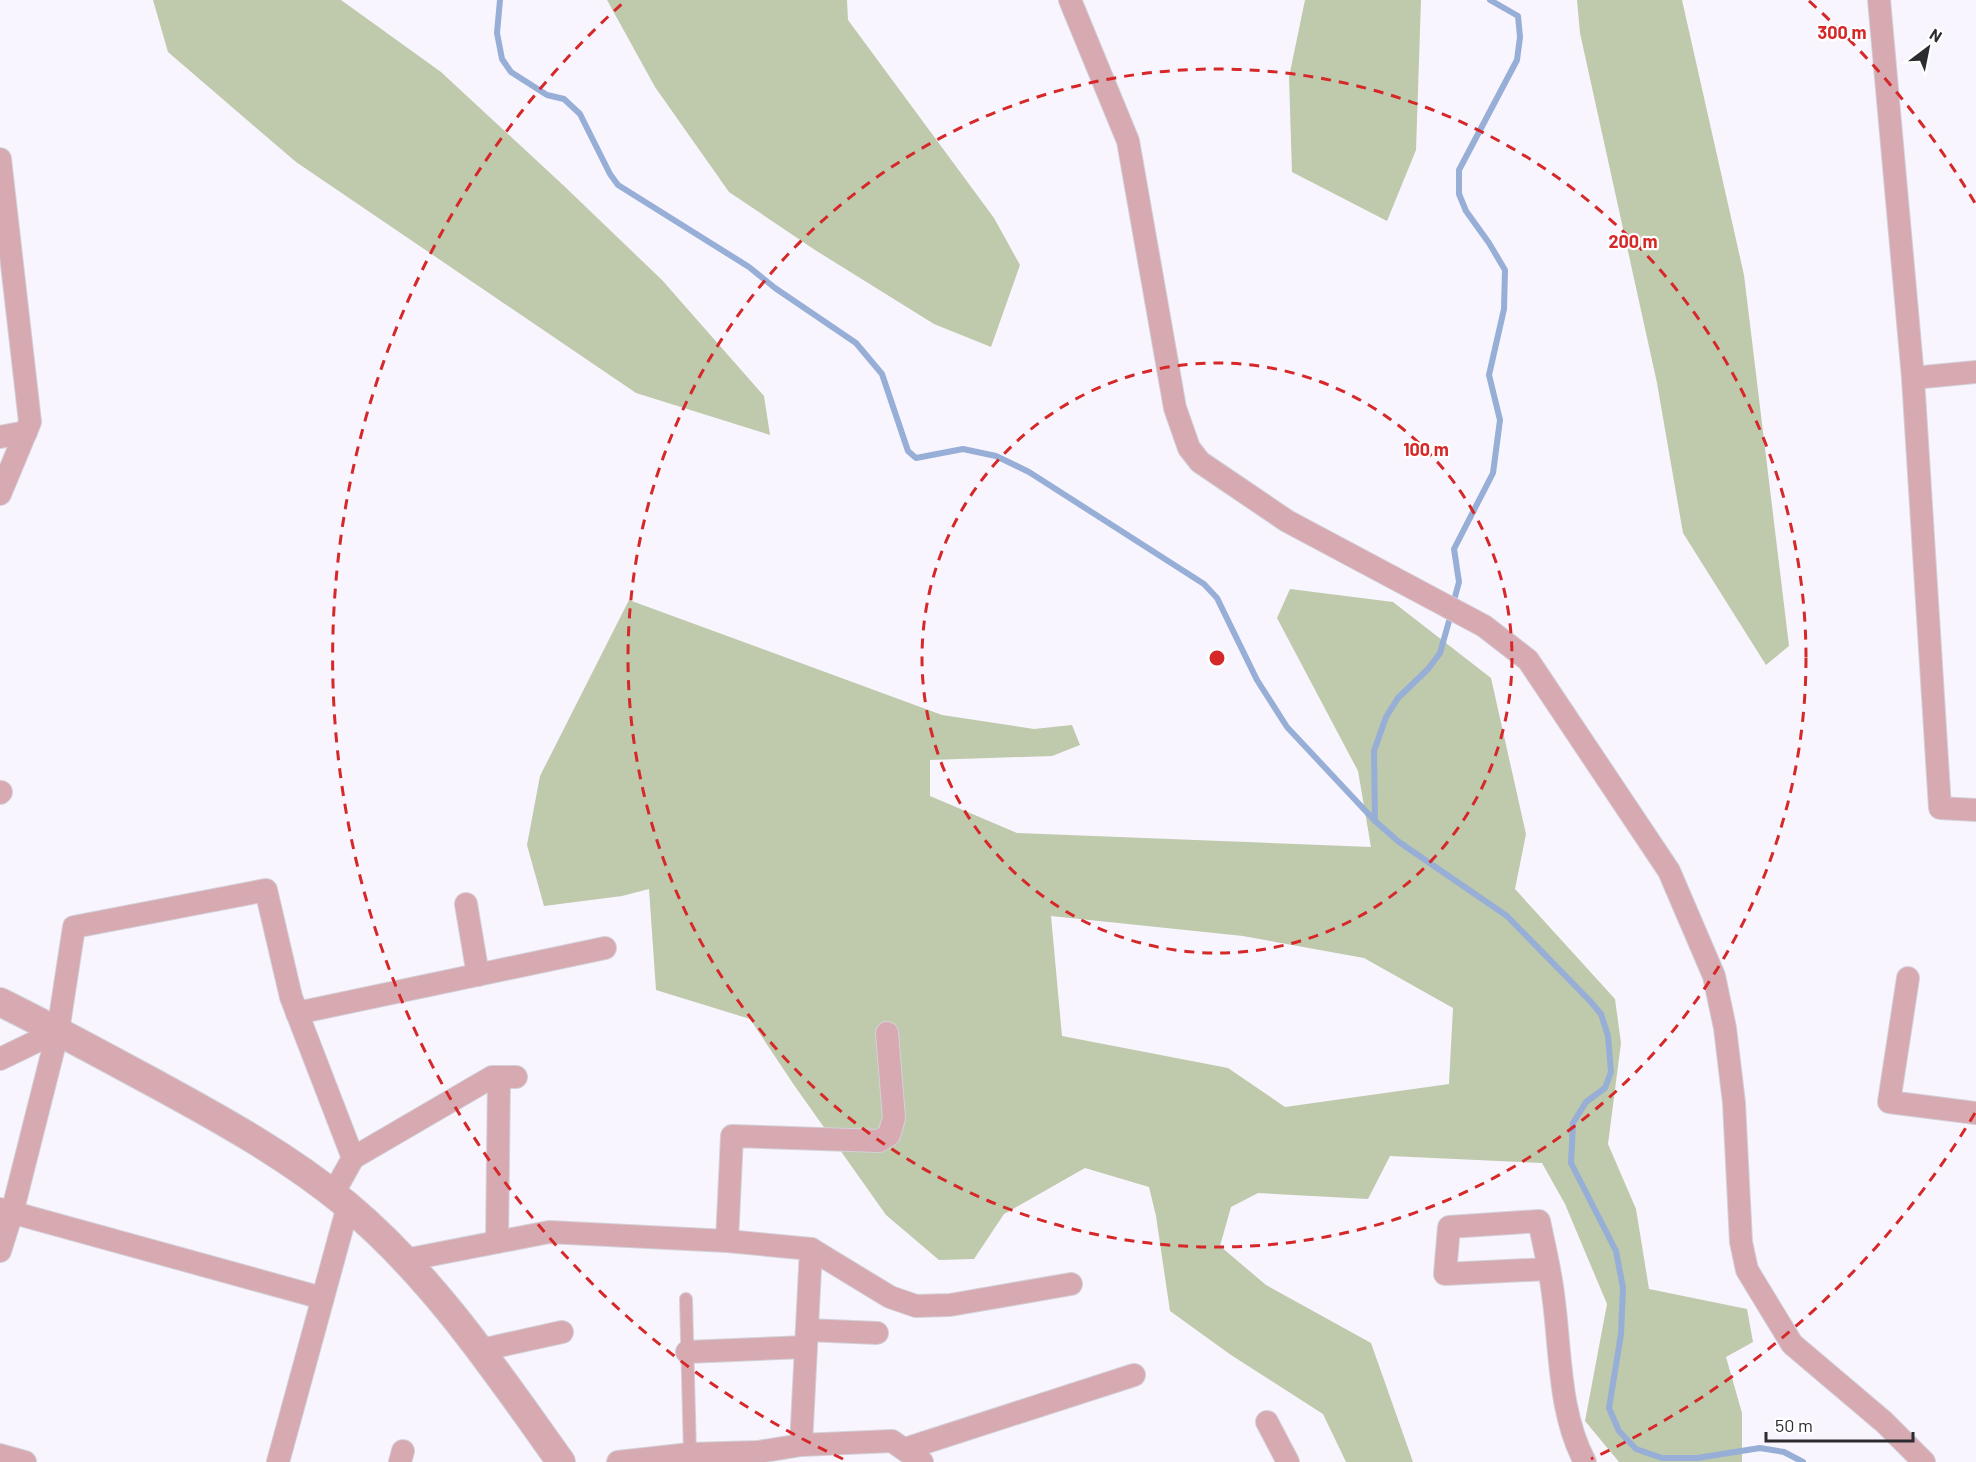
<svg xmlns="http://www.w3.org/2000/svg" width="1976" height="1462" viewBox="0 0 1976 1462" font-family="Barlow,sans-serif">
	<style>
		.green { fill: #bfc9ac; fill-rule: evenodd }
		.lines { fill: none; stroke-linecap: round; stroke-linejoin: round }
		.stream { stroke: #97aed7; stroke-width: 6 }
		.service-casing { stroke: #d3d1d9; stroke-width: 14 }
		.minor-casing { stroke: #d3d1d9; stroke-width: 24 }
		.tertiary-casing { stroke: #d3d1d9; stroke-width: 30 }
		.service { stroke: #d7a9b0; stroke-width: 12 }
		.minor { stroke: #d7a9b0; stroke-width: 22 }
		.tertiary { stroke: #d7a9b0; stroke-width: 28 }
		.ring { fill: none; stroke: #d62828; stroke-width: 3; stroke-dasharray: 10 8 }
		.centre { fill: #d62828; stroke: #fff; stroke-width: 3 }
		.ring-label { font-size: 18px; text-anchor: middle; font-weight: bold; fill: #d62828; stroke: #fff; stroke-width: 4.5; stroke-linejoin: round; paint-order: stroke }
	</style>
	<rect width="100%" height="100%" fill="#f8f5fe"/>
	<g class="green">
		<path d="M153,0H341L441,72L563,185L662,280L764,396L770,435L636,393L296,162L168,52Z"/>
		<path d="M607,0H847L848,20L994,218L1020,265L991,347L934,324L815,250L729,192L655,87Z"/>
		<path d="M1305,0H1421L1416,150L1387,221L1292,172L1289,77Z"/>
		<path d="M1577,0H1682L1744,275L1789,646L1766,665L1683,533L1657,383L1580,33Z"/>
		<path d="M1290,589L1393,602L1491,678L1526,834L1515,889L1615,999L1621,1043L1608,1144L1636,1209L1649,1289L1747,1309L1753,1342L1726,1357L1742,1413V1462H1619L1585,1421L1607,1304L1565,1204L1542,1163L1390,1156L1368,1199L1258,1193L1231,1207L1220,1246L1266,1285L1371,1343L1413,1462H1346L1323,1414L1231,1355L1170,1311L1156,1216L1149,1187L1085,1168L1004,1214L974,1259L939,1260L886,1215L794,1085L750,1019L656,990L649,889L622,896L544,906L527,845L540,776L629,600L942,715L1034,729L1072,725L1080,745L1052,756L930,760V796L1017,833L1371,847L1358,771L1277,618ZM1051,916L1243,936L1364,958L1453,1008L1449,1084L1285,1107L1228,1068L1062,1036Z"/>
	</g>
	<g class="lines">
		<g class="stream">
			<path d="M500,0L497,33L502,59L511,72L547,95L564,99L580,114L610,174L618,185L749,267L775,288L856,343L882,374L908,451L916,458L963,449L996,456L1029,472L1204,584L1217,598L1257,680L1287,727L1375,821L1399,842L1507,916L1590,1001L1601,1014L1608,1036L1611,1072L1605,1088L1586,1102L1573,1123L1571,1163L1616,1251L1623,1288L1621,1334L1609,1408L1619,1431L1636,1449L1662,1458H1697L1760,1448L1784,1452L1803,1462"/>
			<path d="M1453,604L1459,582L1454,549L1493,473L1500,420L1489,375L1504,309L1505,270L1489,243L1466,211L1459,194V170L1517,60L1520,37L1518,16L1490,0"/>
			<path d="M1375,821L1374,751L1386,717L1398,698L1428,669L1440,653L1451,614"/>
		</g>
		<defs>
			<path id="service" d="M686,1299L690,1454"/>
			<g id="minor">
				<path d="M1070,0L1128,141L1175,408L1189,448L1200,462L1287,521L1484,626L1528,660L1669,871L1714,976L1725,1028L1734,1103L1741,1242L1747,1270L1792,1344L1884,1422L1924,1462"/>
				<path d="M1879,0L1913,378L1940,808L1976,810"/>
				<path d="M0,159L30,422L0,494"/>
				<path d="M1913,378L1976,372"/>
				<path d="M0,437L26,432"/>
				<path d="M0,793L1,792"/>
				<path d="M466,904L478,975"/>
				<path d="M1908,978L1889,1102L1976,1113"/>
				<path d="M297,1013L605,948"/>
				<path d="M0,1059L58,1031"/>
				<path d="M353,1158L492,1077H516"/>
				<path d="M0,1209L322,1298"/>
				<path d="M727,1241L811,1249"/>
				<path d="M497,1242L499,1077"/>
				<path d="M0,1251L12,1213L58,1031L74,927L266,890L291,997L353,1158L333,1194"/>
				<path d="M405,1260L549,1232L727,1241L732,1136L879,1141L889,1135L894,1118L887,1033"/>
				<path d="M1548,1269L1445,1274L1449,1227L1539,1221C1544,1245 1550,1269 1553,1294C1561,1350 1558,1411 1585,1462"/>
				<path d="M807,1330L877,1333"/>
				<path d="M481,1350L562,1332"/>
				<path d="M687,1352L806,1347"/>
				<path d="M1267,1422L1288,1462"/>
				<path d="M801,1445L811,1249L890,1297L916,1306L950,1305L1071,1284"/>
				<path d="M905,1449L1134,1375"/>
				<path d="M0,1455L25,1462"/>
				<path d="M278,1462L348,1206"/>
				<path d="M400,1462L403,1451"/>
				<path d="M618,1462L690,1454L758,1452L801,1445L892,1441L922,1462"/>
			</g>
			<path id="tertiary" d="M0,1002C53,1028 104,1056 156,1084C222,1120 289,1157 347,1205C433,1277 496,1371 561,1462"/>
		</defs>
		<use href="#service" class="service-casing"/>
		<use href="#minor" class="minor-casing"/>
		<use href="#tertiary" class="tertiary-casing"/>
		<use href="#service" class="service"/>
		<use href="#minor" class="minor"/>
		<use href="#tertiary" class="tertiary"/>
	</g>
	<g class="ring">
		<circle cx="1217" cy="658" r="295"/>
		<circle cx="1217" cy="658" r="589"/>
		<path d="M1975 1113A884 884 0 0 1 1591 1459M843 1459A884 884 0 0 1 625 1M1809 1A884 884 0 0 1 1975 203"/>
	</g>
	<circle cx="1217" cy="658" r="9" class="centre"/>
	<g class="ring-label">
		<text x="1842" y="39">300 m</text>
		<text x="1633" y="248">200 m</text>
		<text x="1426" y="456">100 m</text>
	</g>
	<g transform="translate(1928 48) rotate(32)" stroke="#ffffff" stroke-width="4.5" paint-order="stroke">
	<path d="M0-4.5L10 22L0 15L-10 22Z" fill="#2c2b2f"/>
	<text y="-9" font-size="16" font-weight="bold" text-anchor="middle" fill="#2c2b2f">N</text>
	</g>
	<path d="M1766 1432v9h147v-9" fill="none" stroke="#2c2b2f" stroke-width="3"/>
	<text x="1775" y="1432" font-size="18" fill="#2c2b2f" stroke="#ffffff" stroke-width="4.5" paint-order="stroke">50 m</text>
</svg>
